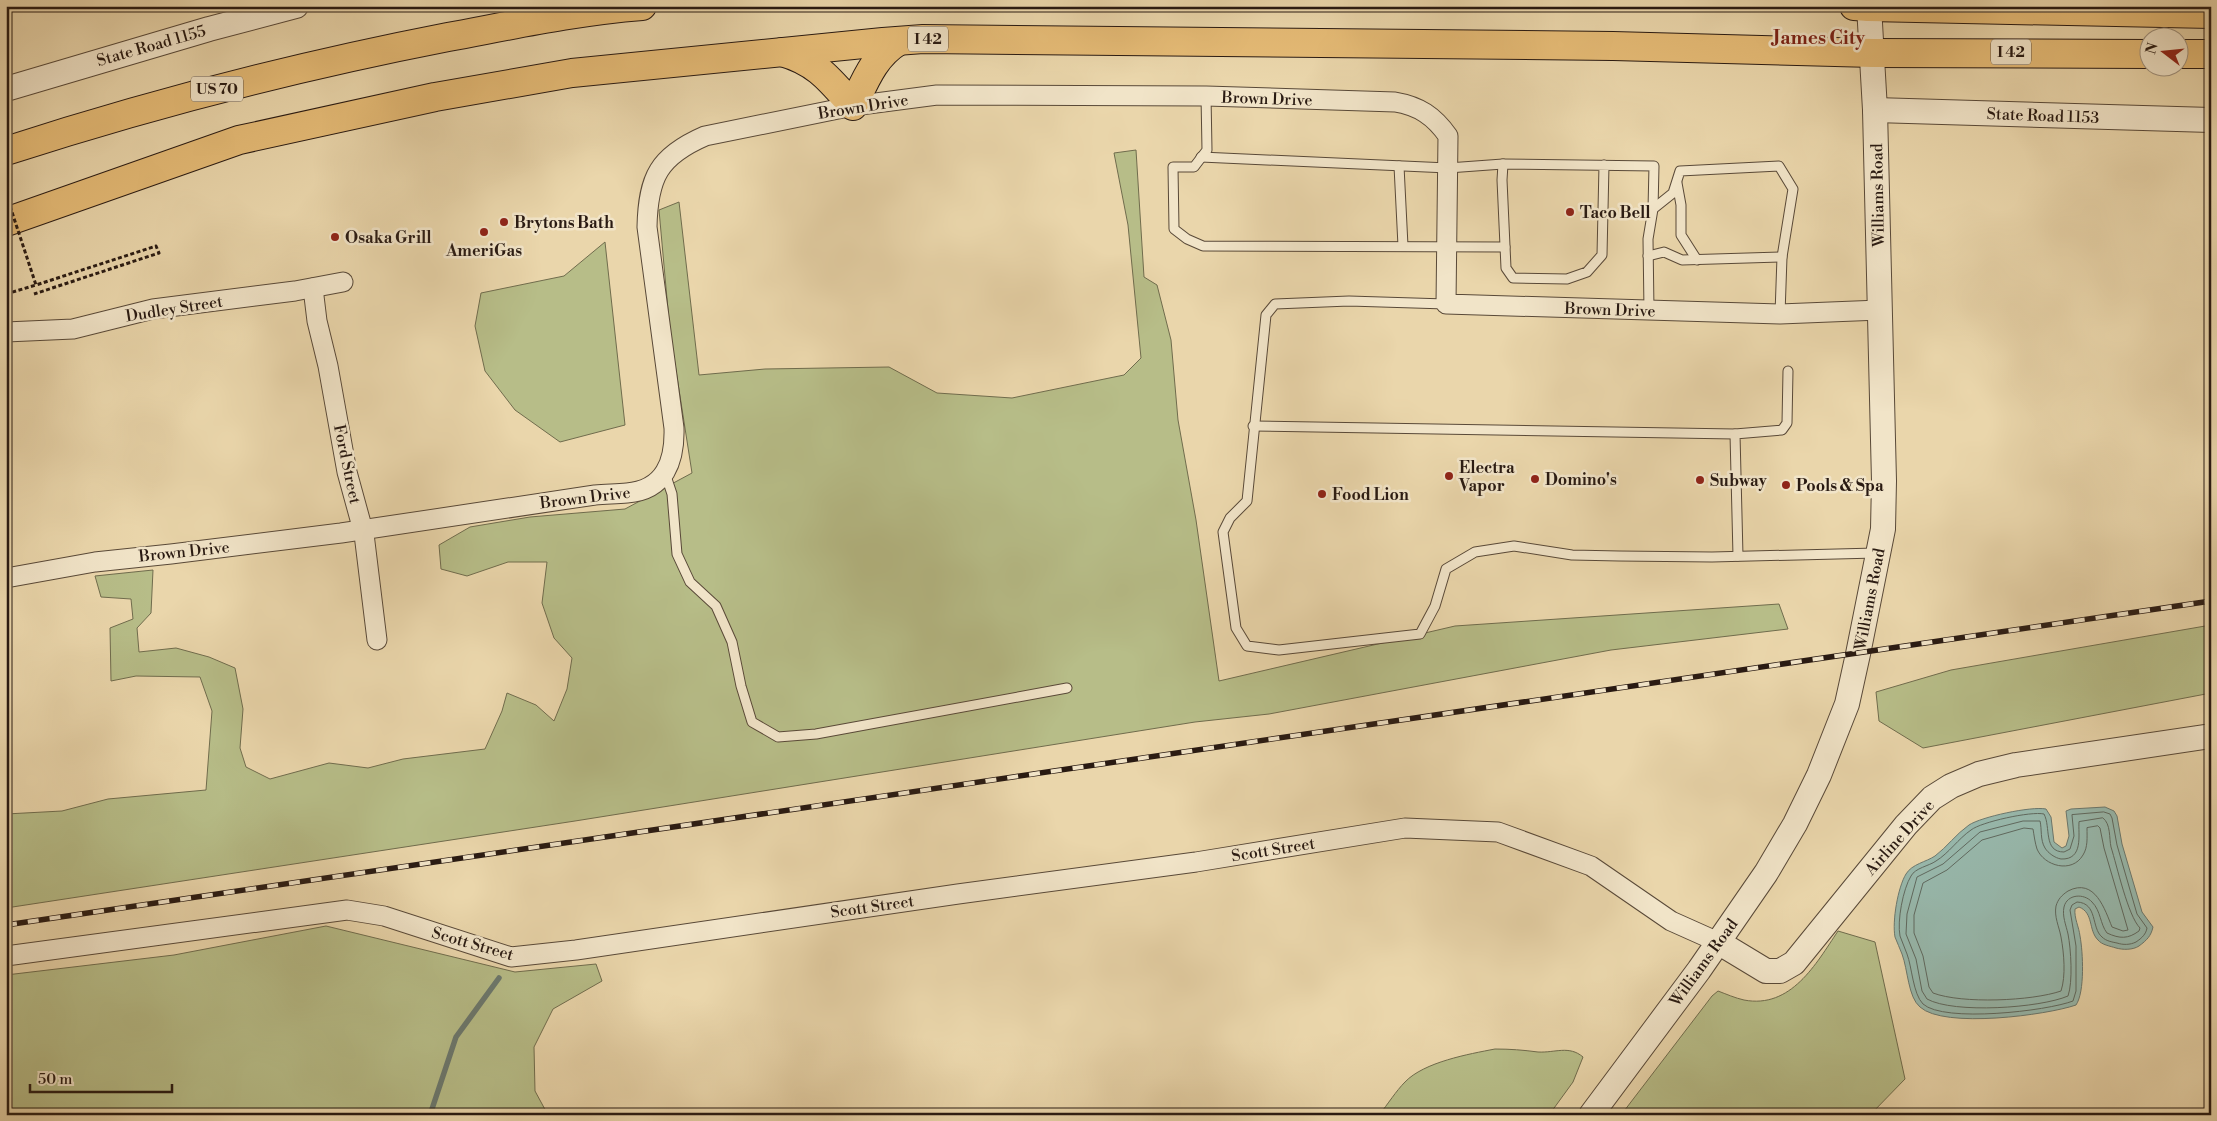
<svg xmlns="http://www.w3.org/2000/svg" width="2217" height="1121" viewBox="0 0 2217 1121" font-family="'Libre Bodoni',serif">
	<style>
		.green { fill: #b7bd88; stroke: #706c4d }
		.water { fill: #98b9ad; stroke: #6c796f }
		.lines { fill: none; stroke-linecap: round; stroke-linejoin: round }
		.shore { stroke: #606a60; stroke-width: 1 }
		.stream { stroke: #6c796f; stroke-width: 5.5 }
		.service-casing { stroke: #594938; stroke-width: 11 }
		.minor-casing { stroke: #594938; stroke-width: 21 }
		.tertiary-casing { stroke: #594938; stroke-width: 26 }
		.trunk-casing { stroke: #291a12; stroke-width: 30 }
		.motorway-casing { stroke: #291a12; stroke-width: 30 }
		.path { stroke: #291a12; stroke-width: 3; stroke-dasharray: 4 2.5; stroke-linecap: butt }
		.service { stroke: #f1e4c8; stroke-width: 9 }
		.minor { stroke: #f1e4c8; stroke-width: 19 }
		.tertiary { stroke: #f1e4c8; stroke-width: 24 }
		.trunk { stroke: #e5bb76; stroke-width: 28 }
		.motorway { stroke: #e5bb76; stroke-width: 28 }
		.rail-casing { stroke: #291a12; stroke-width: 5.5 }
		.rail { stroke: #f1e4c8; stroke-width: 4; stroke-dasharray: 11; stroke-linecap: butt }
		.path-bridge { stroke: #291a12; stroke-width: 3; stroke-dasharray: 4 2.5; stroke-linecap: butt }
		.poi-dot { fill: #8f2418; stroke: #f1e4c8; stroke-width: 2 }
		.labels { text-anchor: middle; stroke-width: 5; stroke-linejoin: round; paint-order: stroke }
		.shield { fill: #f1e4c8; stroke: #655749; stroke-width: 1 }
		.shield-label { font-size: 15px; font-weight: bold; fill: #291a12 }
		.street-label { font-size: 16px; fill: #291a12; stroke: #f1e4c8 }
		.poi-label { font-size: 16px; font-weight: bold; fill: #291a12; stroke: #f1e4c8; text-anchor: start }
		.quarter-label { font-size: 19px; font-weight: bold; fill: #7a1f14; stroke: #f1e4c8 }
	</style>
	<rect width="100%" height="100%" fill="#ead6ab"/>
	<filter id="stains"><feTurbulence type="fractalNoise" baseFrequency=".004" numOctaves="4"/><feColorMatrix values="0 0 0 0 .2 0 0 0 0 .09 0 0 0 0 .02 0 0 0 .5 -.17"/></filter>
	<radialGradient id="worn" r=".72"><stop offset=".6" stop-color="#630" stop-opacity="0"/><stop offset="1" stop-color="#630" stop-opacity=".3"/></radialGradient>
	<g class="green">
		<path d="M1136,150L1144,277L1157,285L1171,340L1178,420L1196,520L1219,681L1455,626L1779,604L1788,629L1611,650L1269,714L1195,722L575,821L6,908V814L62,811L108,799L206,790L212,711L200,677L136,676L111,681L110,628L133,619L131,599L101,597L95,576L153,570L151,613L137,628L139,652L176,648L209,657L235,668L243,709L240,748L246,767L270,779L329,763L368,768L403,759L485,749L502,711L507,693L536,705L554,721L567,689L572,658L554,638L542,603L547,562H508L467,576L441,569L439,545L470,527L530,517L625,509L692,473L670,332L659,210L679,202L699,375L765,369L889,367L937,393L1012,398L1124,375L1141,358L1128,225L1114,153Z"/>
		<path d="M605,242L625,425L560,442L515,410L485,371L475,326L481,293L564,276Z"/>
		<path d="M2211,625V693L1923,748L1879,721L1876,692L1951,670Z"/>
		<path d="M326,926L515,972L596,964L602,981L553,1009L534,1047L535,1091L548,1115H6V975L174,955Z"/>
		<path d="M1838,931L1875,942L1905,1079L1870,1115H1621L1712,996L1718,991C1726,994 1735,998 1744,1000C1791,1009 1816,964 1838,931Z"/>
		<path d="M1495,1049C1510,1049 1523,1050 1538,1052C1555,1053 1569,1045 1583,1057L1573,1082L1549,1115H1379C1388,1104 1396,1091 1405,1082C1424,1062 1469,1054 1495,1049Z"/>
	</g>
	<path class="water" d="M2105,807L2114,811L2117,816L2122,844L2142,912L2153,927C2151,936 2147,940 2139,946C2133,950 2123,950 2116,948C2110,946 2102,945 2098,940C2088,930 2094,913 2079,907L2075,909C2074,918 2079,927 2080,936C2083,952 2085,992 2076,1005C2047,1015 1944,1029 1920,1007C1908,997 1908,970 1902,954C1900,948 1897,943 1895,937C1892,921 1898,887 1906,874C1912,864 1926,862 1935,856C1947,847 1956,834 1969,825C1981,817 2031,806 2046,809L2051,817L2054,842L2062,848L2066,846L2069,836L2066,811L2071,809Z"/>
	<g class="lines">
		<g class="shore">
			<path d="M2104,812L2110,814L2112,818L2117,845L2137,914L2147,928C2146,934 2142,938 2136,942C2130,945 2123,945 2117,943C2112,942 2106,941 2102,937C2091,928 2098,903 2077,902L2072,905L2070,910L2076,946V991L2073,1001C2047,1011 1944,1023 1923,1004C1913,994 1912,967 1907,954C1905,948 1902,942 1900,936C1897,921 1903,889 1911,876C1915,868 1929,866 1936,861C1949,853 1958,839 1971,830C1981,822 2031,811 2044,814C2051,827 2043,852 2064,852L2070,849L2074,836L2072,815Z"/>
			<path d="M2103,818C2111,824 2109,838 2111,847C2117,866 2128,916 2140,928L2139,931C2128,939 2120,939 2107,933C2100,924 2101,911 2092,902C2084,893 2067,894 2064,907C2062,916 2066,925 2068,934C2071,949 2073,982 2068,996C2040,1008 1954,1014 1927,999L1922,991L1916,959L1906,934L1907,914L1917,877L1943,864L1980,832L2023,821H2040C2042,829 2040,840 2045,848C2048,853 2055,858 2061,859C2084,860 2078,834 2079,822Z"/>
			<path d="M2098,826L2100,828L2104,848L2128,930L2123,931L2112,927C2105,910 2095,877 2068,891C2062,895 2058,899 2056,906C2054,917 2059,926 2061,937C2064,953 2066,976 2061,991C2032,1001 1962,1004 1933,993L1929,987L1923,956L1914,933V915L1923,883L1947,870L1982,840L2024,828L2033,829C2034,835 2035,843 2037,849C2044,866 2072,874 2083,855C2088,847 2087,838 2087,828Z"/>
		</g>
		<path class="stream" d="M430,1115L456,1037L499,978"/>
		<defs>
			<g id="service">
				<path d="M1206,96L1207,150L1194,167H1173L1174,229L1187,239L1203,246L1505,247"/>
				<path d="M1201,157L1448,168L1503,164"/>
				<path d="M1604,165L1602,255L1587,272L1567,279L1513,278L1506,268L1502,180L1503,164L1654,166L1653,209"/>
				<path d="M1399,166L1403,246"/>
				<path d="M1677,183L1681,205V235L1697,260"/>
				<path d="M1648,256L1664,252L1682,260L1782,257"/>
				<path d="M1446,304L1349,301L1275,304L1266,315L1247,501L1230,518L1223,532L1236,628L1247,646L1279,650L1420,634L1435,606L1446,569L1475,552L1514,546L1572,555L1619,556L1712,557L1876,553"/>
				<path d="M1649,310L1648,239L1653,209L1673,193L1680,171L1779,166L1793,189L1782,257L1780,314"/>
				<path d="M1253,426L1735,434"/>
				<path d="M665,473L672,494L677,554L690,582L716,606L732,642L741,686L752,722L778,737L816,734L1067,688"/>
				<path d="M1738,556L1735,434L1782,430L1787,423L1788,371"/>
			</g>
			<g id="minor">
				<path d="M313,288L317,321L328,366L347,472L364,534L377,640"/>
				<path d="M6,332L73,329L153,309L295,291L343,282"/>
				<path d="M6,578L95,562L171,554L341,533L595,495C606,494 616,494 627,493C665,490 675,461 674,428L647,227C648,177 659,156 705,136L853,106L937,95L1206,96L1395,102C1419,106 1434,116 1448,136L1446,304L1780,314L1880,310"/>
				<path d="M6,956L347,910L384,916L511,957L576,950L958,894L1196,862L1405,828L1498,832L1591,866L1671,921L1718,942"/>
			</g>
			<g id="tertiary">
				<path d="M6,89L209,29L296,6"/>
				<path d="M1875,110L2211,120"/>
				<path d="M1718,942L1766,971H1780L1794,963L1906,825L1932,798L1951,786L1979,774L2016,765L2211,736"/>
				<path d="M1591,1115L1699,970L1766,873L1795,824L1819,775L1847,704L1858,654L1883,529L1884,481L1875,110L1869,6"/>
			</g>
			<g id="trunk">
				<path d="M1869,7L2211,14"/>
				<path d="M1873,53L2150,54"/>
				<path d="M2180,54H2211"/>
			</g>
			<g id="motorway">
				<path d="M1854,6L1869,7"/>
				<path d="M782,52C817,62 830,80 853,106C865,81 874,56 899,41"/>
				<path d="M6,151C151,104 299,66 448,37C513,25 577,11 642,6"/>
				<path d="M6,222L239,140L435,97L572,73L883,42L923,39L1613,46L1873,53"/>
			</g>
		</defs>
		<use href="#service" class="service-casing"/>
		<use href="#minor" class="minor-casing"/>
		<use href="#tertiary" class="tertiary-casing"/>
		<use href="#trunk" class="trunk-casing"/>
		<use href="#motorway" class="motorway-casing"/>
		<path class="path" d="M6,294L36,285"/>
		<use href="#service" class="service"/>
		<use href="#minor" class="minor"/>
		<use href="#tertiary" class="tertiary"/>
		<use href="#trunk" class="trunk"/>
		<use href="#motorway" class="motorway"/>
		<defs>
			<path id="rail" d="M6,925L2211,601"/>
		</defs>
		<use href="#rail" class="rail-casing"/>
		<use href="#rail" class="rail"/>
		<path class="path-bridge" d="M6,194L36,285L156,246L159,253L34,294"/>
	</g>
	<g class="poi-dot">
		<circle cx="1570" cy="212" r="5"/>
		<circle cx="504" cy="222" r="5"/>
		<circle cx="484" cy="232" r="5"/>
		<circle cx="335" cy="237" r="5"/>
		<circle cx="1449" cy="476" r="5"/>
		<circle cx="1535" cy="479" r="5"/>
		<circle cx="1700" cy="480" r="5"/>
		<circle cx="1786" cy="485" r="5"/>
		<circle cx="1322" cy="494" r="5"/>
	</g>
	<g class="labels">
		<g class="shield">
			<rect x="908" y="26.5" width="40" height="25" rx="4"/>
			<rect x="1991" y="39.5" width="40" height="25" rx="4"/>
			<rect x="191" y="76.5" width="52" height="25" rx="4"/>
		</g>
		<g class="shield-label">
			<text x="928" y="44">I 42</text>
			<text x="2011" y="57">I 42</text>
			<text x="217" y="94">US 70</text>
		</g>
		<g class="street-label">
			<text transform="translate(151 45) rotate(-16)" y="6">State Road 1155</text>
			<text transform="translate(1267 98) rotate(2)" y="6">Brown Drive</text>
			<text transform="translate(863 106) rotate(-9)" y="6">Brown Drive</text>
			<text transform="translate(2043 115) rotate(2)" y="6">State Road 1153</text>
			<text transform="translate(1877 195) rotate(-91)" y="6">Williams Road</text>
			<text transform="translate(174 308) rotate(-9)" y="6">Dudley Street</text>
			<text transform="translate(1610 309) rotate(2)" y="6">Brown Drive</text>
			<text transform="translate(348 464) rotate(78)" y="6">Ford Street</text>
			<text transform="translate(585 497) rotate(-7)" y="6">Brown Drive</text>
			<text transform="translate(184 551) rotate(-6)" y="6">Brown Drive</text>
			<text transform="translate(1869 599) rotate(-79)" y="6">Williams Road</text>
			<text transform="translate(1899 837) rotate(-48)" y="6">Airline Drive</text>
			<text transform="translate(1273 849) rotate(-9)" y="6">Scott Street</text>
			<text transform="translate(872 906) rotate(-8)" y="6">Scott Street</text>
			<text transform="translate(473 943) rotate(16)" y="6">Scott Street</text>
			<text transform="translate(1703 962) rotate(-54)" y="6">Williams Road</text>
		</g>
		<g class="poi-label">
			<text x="1580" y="218">Taco Bell</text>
			<text x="514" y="228">Brytons Bath</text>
			<text x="345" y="243">Osaka Grill</text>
			<text x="484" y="256" text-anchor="middle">AmeriGas</text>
			<text x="1459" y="473">Electra<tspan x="1459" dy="18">Vapor</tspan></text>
			<text x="1545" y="485">Domino's</text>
			<text x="1710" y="486">Subway</text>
			<text x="1796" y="491">Pools &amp; Spa</text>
			<text x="1332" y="500">Food Lion</text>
		</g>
		<g class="quarter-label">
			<text x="1819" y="44">James City</text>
		</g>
	</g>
	<rect width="2217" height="1121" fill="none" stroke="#ead6ab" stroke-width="25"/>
	<rect x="8" y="8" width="2202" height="1106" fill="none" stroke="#291a12" stroke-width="2.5"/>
	<rect x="12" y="12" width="2192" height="1096" fill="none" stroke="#291a12"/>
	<g transform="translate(2164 52) rotate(286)"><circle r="24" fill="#f1e4c8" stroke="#a1937f"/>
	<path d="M0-4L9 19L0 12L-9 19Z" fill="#8f2418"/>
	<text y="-8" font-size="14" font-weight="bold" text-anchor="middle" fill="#291a12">N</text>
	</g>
	<path d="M30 1084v8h142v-8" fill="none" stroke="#291a12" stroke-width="2.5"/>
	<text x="38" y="1084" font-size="15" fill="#291a12" stroke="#f1e4c8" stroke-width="4" paint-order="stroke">50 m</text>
	<rect width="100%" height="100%" filter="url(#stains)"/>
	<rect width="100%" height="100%" fill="url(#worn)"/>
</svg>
